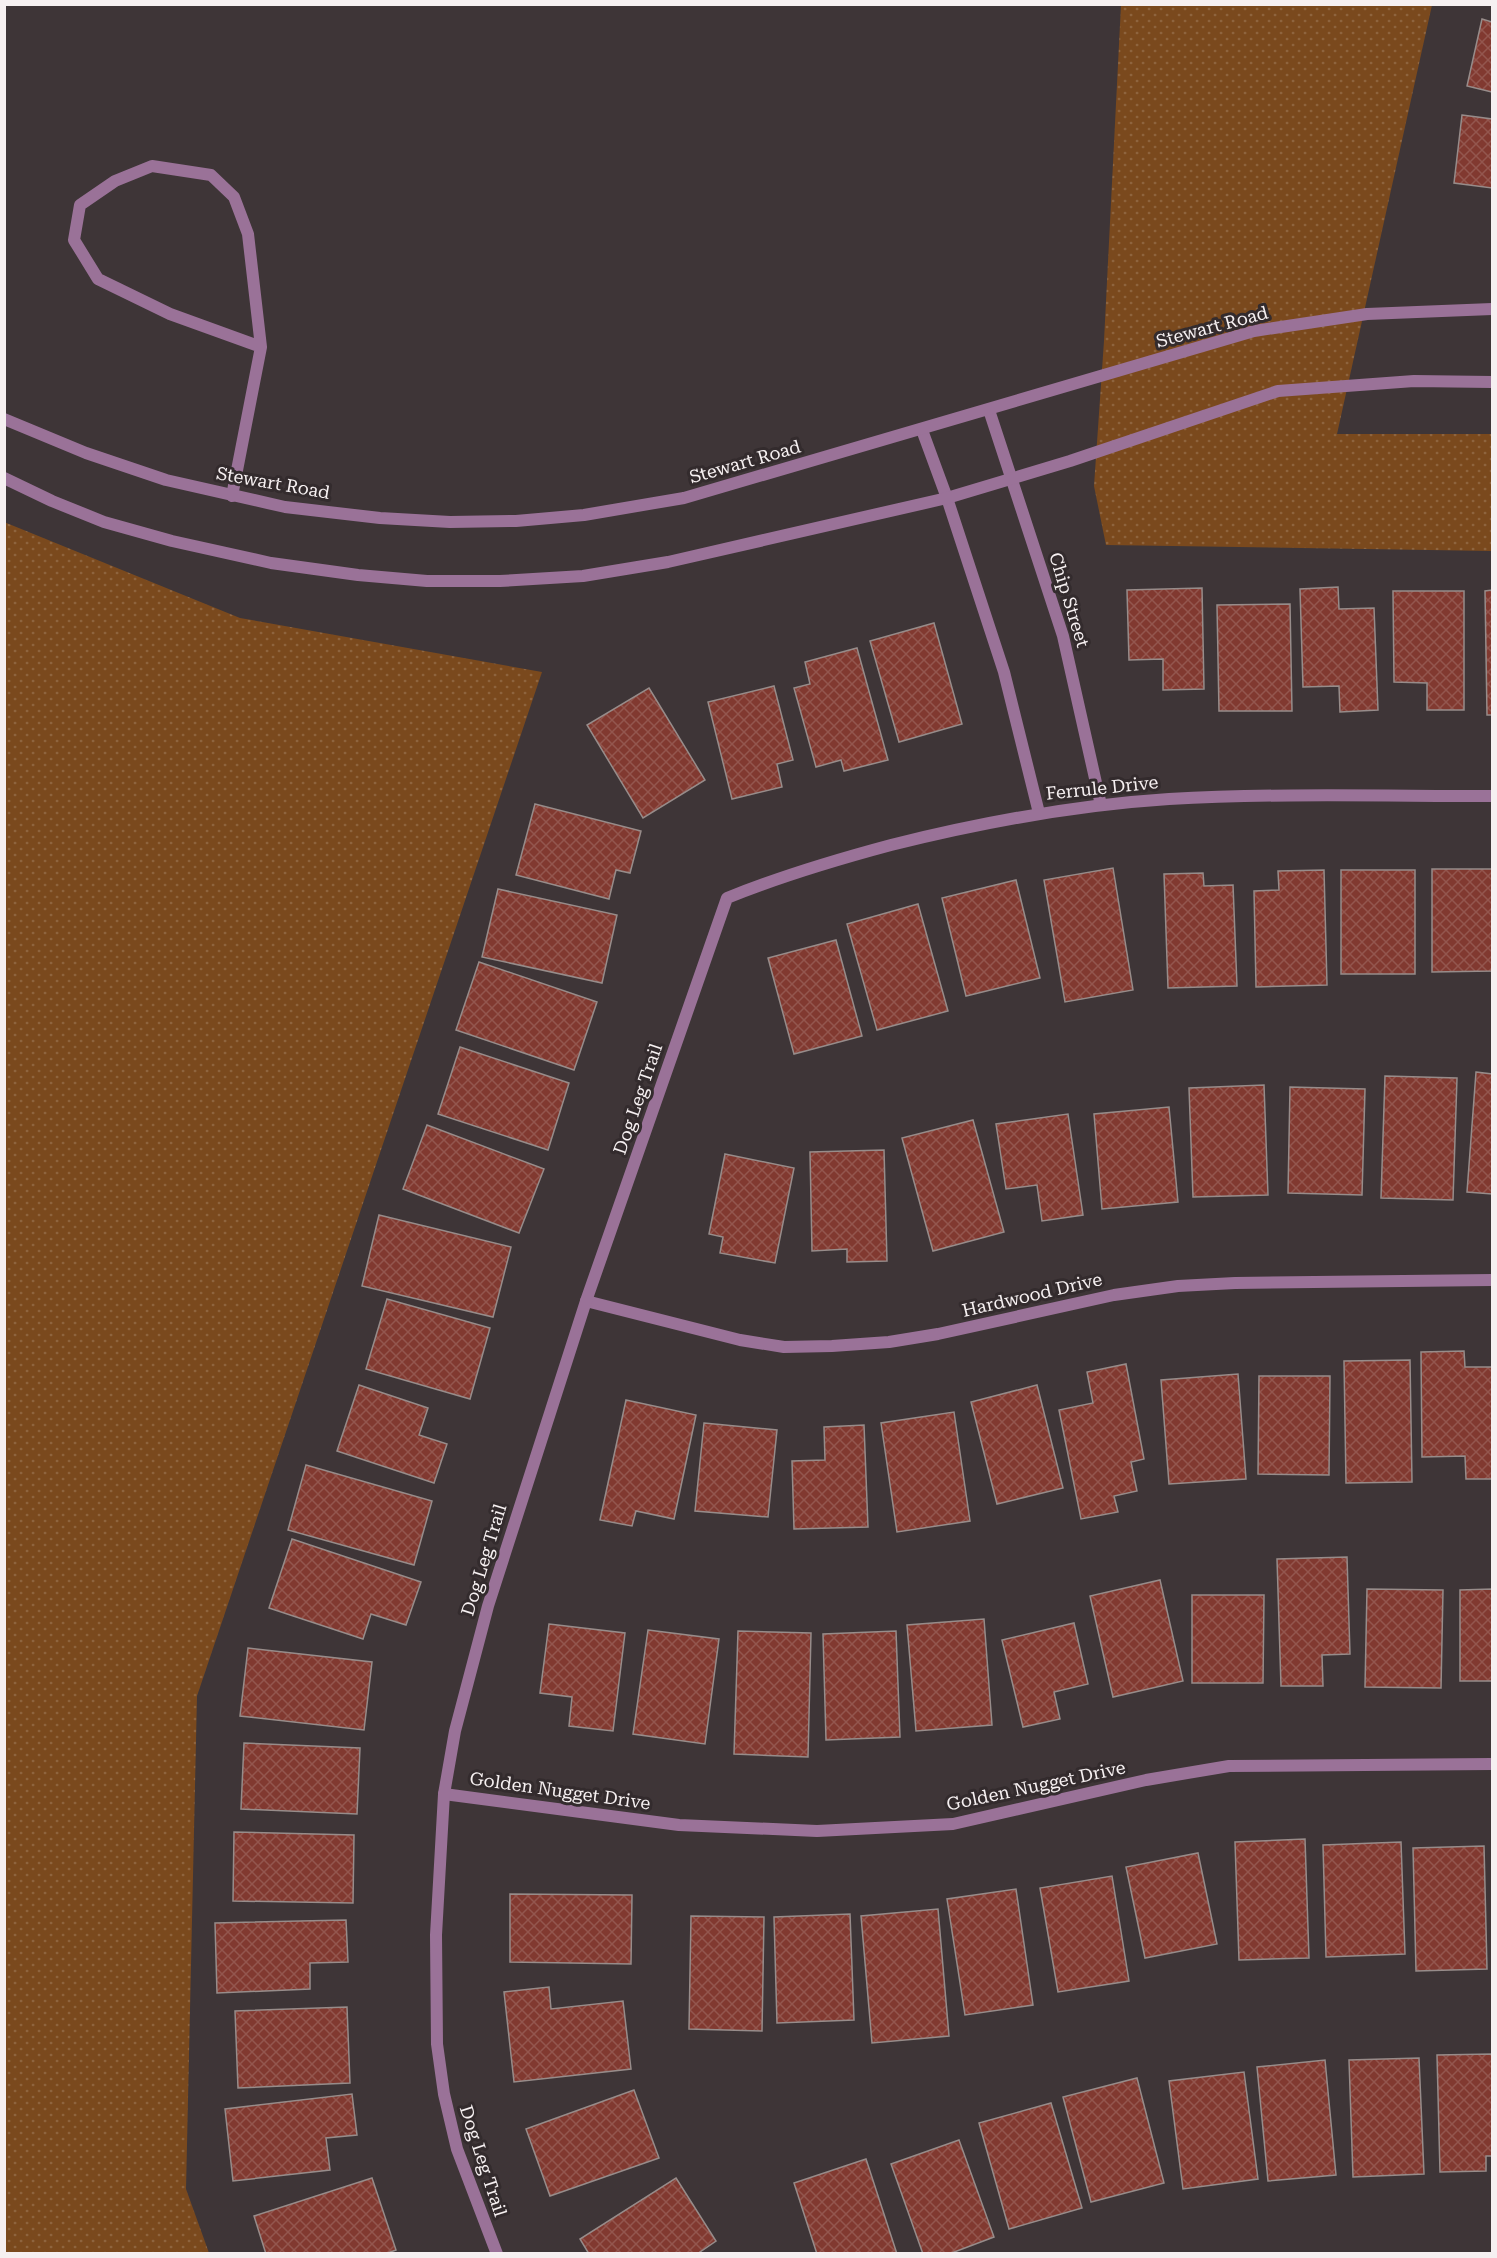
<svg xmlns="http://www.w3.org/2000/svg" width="1497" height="2258" viewBox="0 0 1497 2258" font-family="'Roboto Serif',serif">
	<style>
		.grass { fill: url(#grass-dots) }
		.building { fill: url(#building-cross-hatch); stroke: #978c8a; stroke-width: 1.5 }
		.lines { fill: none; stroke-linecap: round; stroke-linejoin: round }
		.service { stroke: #9a7298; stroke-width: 12 }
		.minor { stroke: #9a7298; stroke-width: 12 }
		.tertiary { stroke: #9a7298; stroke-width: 12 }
		.labels { text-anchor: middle; stroke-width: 6; stroke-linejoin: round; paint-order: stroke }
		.street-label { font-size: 18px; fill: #f6f0f1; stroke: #332b2d }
	</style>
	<defs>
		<pattern id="grass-dots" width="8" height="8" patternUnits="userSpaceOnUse" patternTransform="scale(1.5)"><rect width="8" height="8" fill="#7a491d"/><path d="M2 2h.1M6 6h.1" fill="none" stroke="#8e643e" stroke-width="1.8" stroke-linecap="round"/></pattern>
		<pattern id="building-cross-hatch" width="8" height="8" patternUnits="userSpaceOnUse" patternTransform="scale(1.5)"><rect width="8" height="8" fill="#813930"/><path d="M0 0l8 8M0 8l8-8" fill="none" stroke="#93564e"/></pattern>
	</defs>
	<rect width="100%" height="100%" fill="#3e3537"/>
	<g class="grass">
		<path d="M1121,5H1432L1337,434H1492V551L1106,545L1094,486L1104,341Z"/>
		<path d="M4,522L240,618L542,672L197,1696L186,2189L209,2253H5Z"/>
	</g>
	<g class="building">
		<path d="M1482,19L1492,22V92L1467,86Z"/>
		<path d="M1462,115L1492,119V188L1454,183Z"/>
		<path d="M1338,587L1339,609L1374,608L1378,710L1340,712L1339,686L1303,687L1300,589Z"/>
		<path d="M1202,588L1204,689L1163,690V659L1129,660L1127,590Z"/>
		<path d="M1492,590V715H1487L1485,591Z"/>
		<path d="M1393,591H1464V710H1427V683L1394,682Z"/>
		<path d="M1290,604L1292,711H1219L1217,605Z"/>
		<path d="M934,623L962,724L899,742L870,641Z"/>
		<path d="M857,648L888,760L844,771L841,760L816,767L794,688L810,684L805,662Z"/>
		<path d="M774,686L793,760L777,764L782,787L732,799L708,702Z"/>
		<path d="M649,688L705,780L643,818L587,725Z"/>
		<path d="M535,804L641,831L630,873L616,870L609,899L516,875Z"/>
		<path d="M1113,868L1133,990L1065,1002L1044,880Z"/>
		<path d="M1432,869H1492V971L1432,972Z"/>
		<path d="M1324,870L1327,985L1256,987L1254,891L1279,890L1278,871Z"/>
		<rect x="1341" y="870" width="74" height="104"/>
		<path d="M1203,873L1204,886L1233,885L1237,986L1168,988L1164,874Z"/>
		<path d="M1016,880L1040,978L966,996L942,898Z"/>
		<path d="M498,889L617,915L602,983L482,957Z"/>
		<path d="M918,904L948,1011L877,1030L847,924Z"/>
		<path d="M836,940L862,1036L794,1054L768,958Z"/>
		<path d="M479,962L597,1002L574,1070L456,1030Z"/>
		<path d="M460,1047L569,1083L548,1150L438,1114Z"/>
		<path d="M1476,1072L1492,1074V1194L1467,1192Z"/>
		<path d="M1385,1076L1457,1078L1453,1200L1381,1198Z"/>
		<path d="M1264,1085L1268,1195L1193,1197L1189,1088Z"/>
		<path d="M1290,1087L1365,1089L1362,1195L1288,1193Z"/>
		<path d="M1169,1107L1178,1202L1102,1209L1094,1114Z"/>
		<path d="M1068,1114L1083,1215L1042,1221L1037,1185L1006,1189L996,1124Z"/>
		<path d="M973,1120L1004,1232L933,1251L902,1138Z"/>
		<path d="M427,1125L544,1169L519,1233L403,1189Z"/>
		<path d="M884,1150L887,1261L847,1262V1249L812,1251L810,1152Z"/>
		<path d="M725,1154L794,1168L775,1263L720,1253L723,1237L709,1234Z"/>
		<path d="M379,1215L511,1247L493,1317L362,1286Z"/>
		<path d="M387,1299L490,1328L470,1399L366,1369Z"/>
		<path d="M1464,1351L1465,1367H1492V1479H1466L1465,1456L1422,1457L1421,1352Z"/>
		<path d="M1410,1360L1412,1482L1346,1483L1344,1361Z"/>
		<path d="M1126,1364L1144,1459L1131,1462L1137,1491L1114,1496L1118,1512L1081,1519L1059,1410L1093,1403L1087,1372Z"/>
		<path d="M1238,1374L1246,1479L1169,1484L1161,1380Z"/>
		<path d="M1259,1376H1330L1329,1475L1258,1474Z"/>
		<path d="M359,1385L428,1408L419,1435L447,1444L434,1483L337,1451Z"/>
		<path d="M1037,1385L1063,1488L997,1504L971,1402Z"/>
		<path d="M626,1400L696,1415L674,1519L636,1511L632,1526L600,1520Z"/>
		<path d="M954,1412L970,1521L897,1532L881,1423Z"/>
		<path d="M704,1423L777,1430L768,1517L695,1511Z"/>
		<path d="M864,1425L868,1527L794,1529L792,1461L825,1460L824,1427Z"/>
		<path d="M306,1465L432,1501L414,1565L288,1530Z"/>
		<path d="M292,1539L421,1582L406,1625L371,1614L363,1639L269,1608Z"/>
		<path d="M1347,1557L1350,1654L1322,1655L1323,1686H1281L1277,1559Z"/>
		<path d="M1160,1580L1183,1681L1113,1697L1090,1596Z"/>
		<path d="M1367,1589L1443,1590L1441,1688L1365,1687Z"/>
		<path d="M1492,1589V1681H1460V1590Z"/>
		<path d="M1192,1595H1264L1263,1683H1192Z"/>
		<path d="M984,1619L992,1725L916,1731L907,1625Z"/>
		<path d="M1074,1623L1088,1684L1054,1692L1060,1719L1023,1727L1002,1640Z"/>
		<path d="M549,1624L625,1633L613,1731L569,1726L572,1697L540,1693Z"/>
		<path d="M648,1630L719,1639L705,1744L633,1734Z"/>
		<path d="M738,1631L811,1633L808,1757L734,1754Z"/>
		<path d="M896,1631L900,1737L826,1740L823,1634Z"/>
		<path d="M248,1648L372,1662L364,1730L240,1716Z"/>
		<path d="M244,1743L360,1748L357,1814L241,1809Z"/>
		<path d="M234,1832L354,1835L353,1903L233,1901Z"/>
		<path d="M1305,1839L1309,1958L1239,1960L1235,1842Z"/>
		<path d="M1401,1842L1405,1954L1326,1957L1323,1845Z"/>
		<path d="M1484,1846L1487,1969L1416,1971L1413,1848Z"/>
		<path d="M1198,1853L1217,1944L1145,1958L1126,1867Z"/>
		<path d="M1112,1876L1129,1981L1058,1992L1040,1888Z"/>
		<path d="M1016,1889L1033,2005L965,2015L947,1899Z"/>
		<path d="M510,1894L632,1895L631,1964L510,1962Z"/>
		<path d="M938,1909L949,2036L872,2043L861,1916Z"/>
		<path d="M850,1914L854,2020L777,2023L774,1917Z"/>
		<path d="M691,1916L764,1917L762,2031L689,2029Z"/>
		<path d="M346,1920L348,1962L310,1963V1989L217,1993L215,1923Z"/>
		<path d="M549,1987L551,2009L623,2001L631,2069L514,2082L504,1992Z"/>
		<path d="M347,2007L350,2083L238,2088L235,2011Z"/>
		<path d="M1492,2054V2156H1486V2171L1440,2172L1437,2055Z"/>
		<path d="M1419,2058L1424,2174L1353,2177L1349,2060Z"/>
		<path d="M1325,2060L1336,2175L1268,2181L1257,2067Z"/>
		<path d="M1244,2072L1258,2179L1183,2189L1169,2081Z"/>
		<path d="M1137,2078L1164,2183L1091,2202L1063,2097Z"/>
		<path d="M634,2090L659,2158L550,2196L526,2129Z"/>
		<path d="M352,2094L357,2135L326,2138L330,2170L233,2181L225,2109Z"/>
		<path d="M1051,2103L1082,2208L1009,2229L979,2123Z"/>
		<path d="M959,2140L994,2237L949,2254H923L891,2164Z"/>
		<path d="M866,2159L897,2254H817L794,2183Z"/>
		<path d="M372,2178L396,2250L385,2254H266L254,2216Z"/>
		<path d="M676,2178L716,2241L697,2254H589L580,2239Z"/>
	</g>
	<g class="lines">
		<path class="service" d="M232,496L261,347L248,234L234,197L211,175L152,166L115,181L80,205L74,240L98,279L170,314L261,347"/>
		<g class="minor">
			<path d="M989,410L1063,636L1101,805"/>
			<path d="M922,430L947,498L1004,672L1039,813"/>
			<path d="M586,1301L740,1340L784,1347L832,1346L889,1342L938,1334L1114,1295L1178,1286L1235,1283L1492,1280"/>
			<path d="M444,1794L679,1825L817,1831L953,1824L1146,1780L1229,1766L1492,1764"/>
			<path d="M497,2254L457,2149L444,2094L437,2044L436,1935L444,1794L455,1731L488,1606L586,1301L727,898C781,876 835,860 891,845C983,822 1075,805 1169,799C1277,793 1385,796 1492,796"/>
		</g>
		<g class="tertiary">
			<path d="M4,419L86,453L166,480L285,507L380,518L450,522L516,521L584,515L684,498L1254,331L1367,314L1492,309"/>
			<path d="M4,478L52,501L104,522L172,541L271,563L358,575L427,581H500L583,576L668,562L947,498L1070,461L1278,391L1414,381L1492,382"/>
		</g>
	</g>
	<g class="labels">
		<g class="street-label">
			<text transform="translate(1212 327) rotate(-15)" y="6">Stewart Road</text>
			<text transform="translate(745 462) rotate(-16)" y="6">Stewart Road</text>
			<text transform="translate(273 483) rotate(10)" y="6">Stewart Road</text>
			<text transform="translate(1069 600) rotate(73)" y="6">Chip Street</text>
			<text transform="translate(1102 788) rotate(-6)" y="6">Ferrule Drive</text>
			<text transform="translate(638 1099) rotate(-71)" y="6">Dog Leg Trail</text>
			<text transform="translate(1032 1295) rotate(-13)" y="6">Hardwood Drive</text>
			<text transform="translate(484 1560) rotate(-73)" y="6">Dog Leg Trail</text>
			<text transform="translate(1036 1786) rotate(-12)" y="6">Golden Nugget Drive</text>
			<text transform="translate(560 1791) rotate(8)" y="6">Golden Nugget Drive</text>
			<text transform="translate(483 2161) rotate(72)" y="6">Dog Leg Trail</text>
		</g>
	</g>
	<rect width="1497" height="2258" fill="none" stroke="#f6f0f1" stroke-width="12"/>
</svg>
